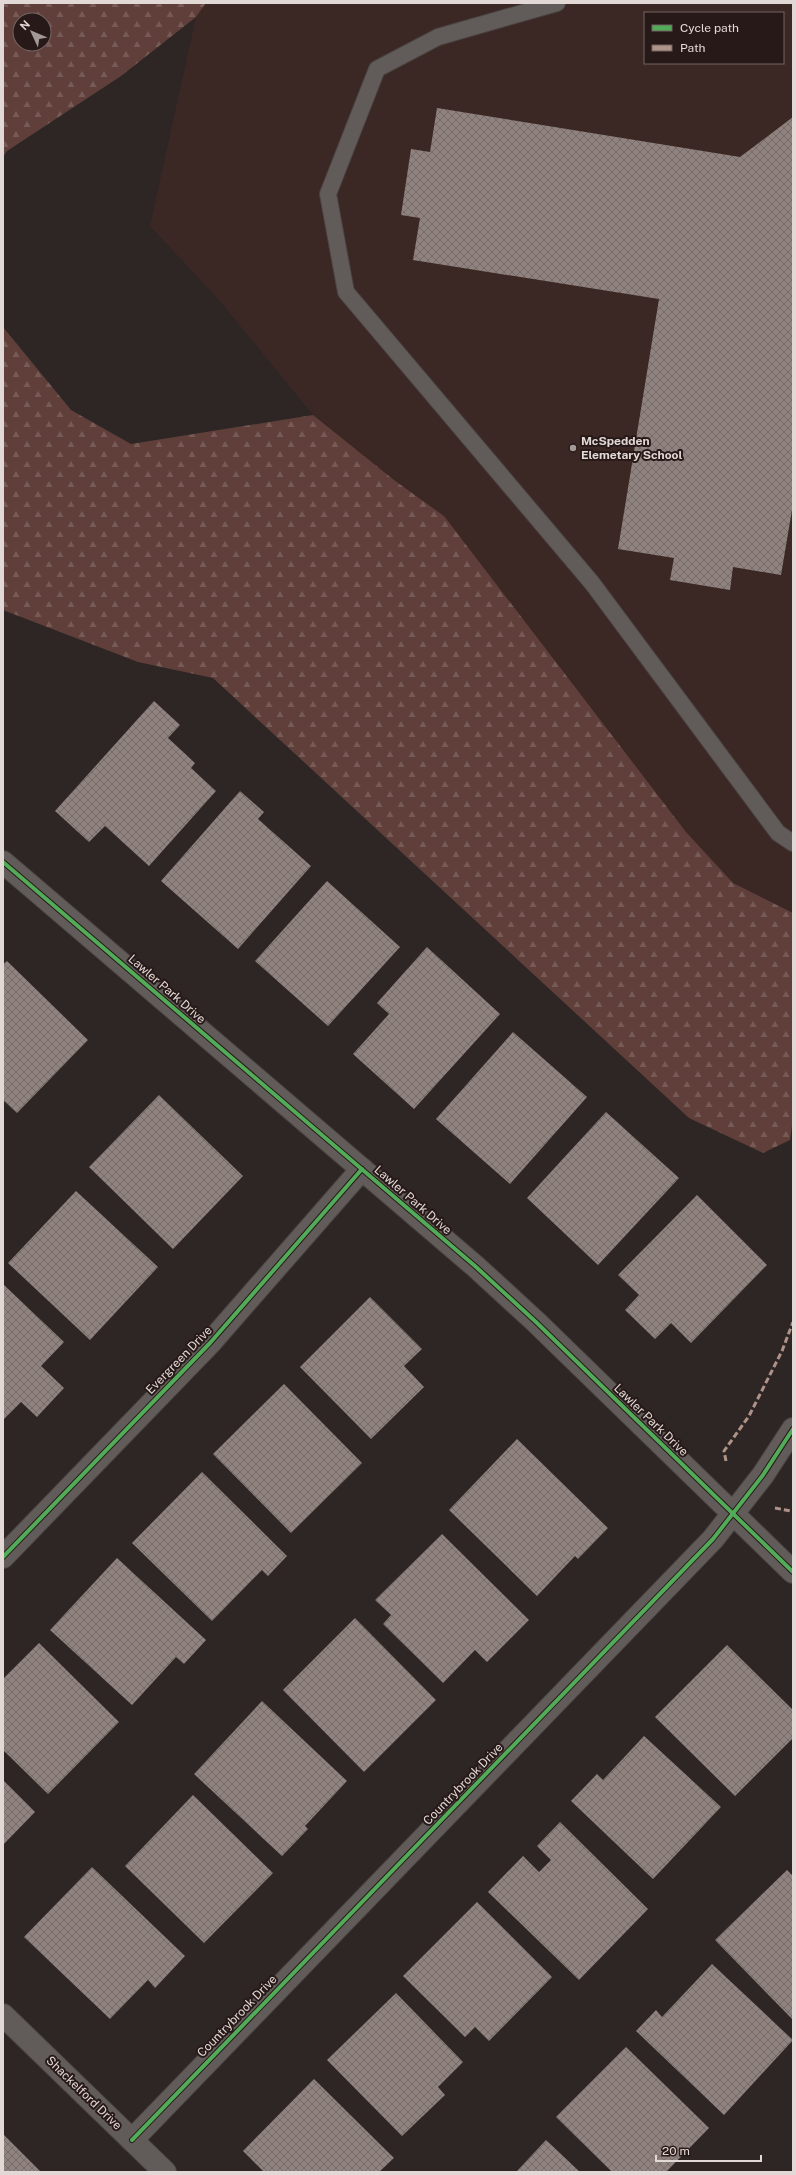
<svg xmlns="http://www.w3.org/2000/svg" width="796" height="2175" viewBox="0 0 796 2175" font-family="'Public Sans',sans-serif">
	<style>
		.built { fill: #3b2824; fill-rule: evenodd }
		.forest { fill: url(#forest-firs); fill-rule: evenodd }
		.building { fill: url(#building-cross-hatch) }
		.lines { fill: none; stroke-linecap: round; stroke-linejoin: round }
		.service-casing { stroke: #4a4342; stroke-width: 18 }
		.minor-casing { stroke: #4a4342; stroke-width: 24 }
		.service { stroke: #615c5a; stroke-width: 16 }
		.minor { stroke: #615c5a; stroke-width: 22 }
		.quiet { stroke: #af9288; stroke-width: 3; stroke-dasharray: 6 3; stroke-linecap: butt }
		.cycleway-casing { stroke: #271917; stroke-width: 6 }
		.cycleway { stroke: #51ab58; stroke-width: 4 }
		.poi-dot { fill: #a39a98; stroke: #271917; stroke-width: 1.5 }
		.labels { text-anchor: middle; stroke-width: 4; stroke-linejoin: round; paint-order: stroke }
		.poi-label { font-size: 12px; font-weight: bold; fill: #e2d8d6; stroke: #271917; text-anchor: start }
		.street-label { font-size: 12px; fill: #e2d8d6; stroke: #271917 }
	</style>
	<defs>
		<pattern id="forest-firs" width="22" height="20" patternUnits="userSpaceOnUse"><rect width="22" height="20" fill="#603f3a"/><path d="M5 1l3.5 6h-7zM16 11l3.5 6h-7z" fill="#765a56"/></pattern>
		<pattern id="building-cross-hatch" width="8" height="8" patternUnits="userSpaceOnUse"><rect width="8" height="8" fill="#8f827f"/><path d="M0 0l8 8M0 8l8-8" fill="none" stroke="#756b69"/></pattern>
	</defs>
	<rect width="100%" height="100%" fill="#2d2624"/>
	<path class="built" d="M206,3H793V913L733,883L686,832L444,516L394,480L313,415L219,300L150,226L196,17ZM645,13H783V63H645Z"/>
	<g class="forest">
		<path d="M3,3H206L196,17L121,76L7,151L3,157ZM20,20H44V44H20Z"/>
		<path d="M3,327L71,410L131,444L313,415L394,480L444,516L686,832L733,883L793,913V1118L790,1140L763,1153L689,1118L213,678L138,662L3,610Z"/>
	</g>
	<g class="building">
		<path d="M437,108L740,157L793,117V504L781,575L733,567L730,590L670,580L674,558L618,549L659,299L413,260L420,218L401,215L411,149L430,152Z"/>
		<path d="M154,701L180,725L168,738L195,763L191,768L216,791L149,866L105,826L89,842L55,811Z"/>
		<path d="M240,791L264,812L258,819L311,866L238,949L161,881Z"/>
		<path d="M327,881L400,947L328,1026L255,961Z"/>
		<path d="M427,947L500,1014L414,1109L353,1054L389,1014L377,1003Z"/>
		<path d="M7,961L88,1040L17,1113L3,1100V964Z"/>
		<path d="M513,1032L587,1097L510,1184L436,1119Z"/>
		<path d="M159,1095L243,1176L173,1249L89,1167Z"/>
		<path d="M606,1112L679,1178L598,1265L527,1198Z"/>
		<path d="M76,1191L158,1267L90,1340L8,1263Z"/>
		<path d="M697,1195L767,1265L691,1343L671,1323L655,1339L625,1310L639,1295L618,1275Z"/>
		<path d="M3,1284L64,1342L41,1366L64,1388L37,1417L21,1402L3,1420Z"/>
		<path d="M370,1297L422,1349L404,1366L424,1387L371,1439L300,1367Z"/>
		<path d="M284,1384L362,1463L291,1533L213,1454Z"/>
		<path d="M517,1439L608,1528L578,1559L575,1556L537,1596L449,1510Z"/>
		<path d="M202,1472L287,1556L268,1576L262,1570L212,1621L132,1543Z"/>
		<path d="M442,1534L529,1620L487,1662L475,1650L443,1683L383,1624L391,1615L375,1600Z"/>
		<path d="M117,1558L206,1640L184,1664L176,1657L132,1705L50,1630Z"/>
		<path d="M355,1618L436,1700L364,1772L283,1690Z"/>
		<path d="M39,1643L119,1722L48,1794L3,1750V1679Z"/>
		<path d="M727,1645L793,1710V1738L735,1796L655,1717Z"/>
		<path d="M262,1701L347,1781L305,1826L308,1829L282,1856L194,1774Z"/>
		<path d="M644,1736L721,1807L653,1879L571,1801L597,1774L603,1780Z"/>
		<path d="M3,1780L35,1812L3,1845Z"/>
		<path d="M193,1795L273,1873L204,1943L125,1866Z"/>
		<path d="M560,1822L648,1909L579,1980L488,1892L523,1856L539,1872L551,1860L537,1846Z"/>
		<path d="M92,1867L185,1956L155,1988L148,1980L110,2019L24,1937Z"/>
		<path d="M787,1870L793,1876V2020L715,1940Z"/>
		<path d="M477,1902L552,1977L489,2041L475,2027L465,2037L403,1976Z"/>
		<path d="M712,1964L793,2040L724,2115L636,2031L656,2010L662,2017Z"/>
		<path d="M396,1993L463,2062L438,2087L445,2095L402,2136L327,2060Z"/>
		<path d="M626,2047L709,2128L666,2172H612L556,2117Z"/>
		<path d="M314,2079L394,2158L379,2172H264L243,2151Z"/>
		<path d="M3,2134L41,2172H3Z"/>
		<path d="M546,2140L580,2172H516Z"/>
	</g>
	<g class="lines">
		<defs>
			<path id="service" d="M557,3L438,37L377,69L328,194L346,292L592,583L778,833L793,843"/>
			<g id="minor">
				<path d="M3,862L475,1266L536,1322L793,1572"/>
				<path d="M3,1557L210,1343L362,1169"/>
				<path d="M3,2015L165,2172"/>
				<path d="M132,2140L713,1539L763,1475L793,1429"/>
			</g>
		</defs>
		<use href="#service" class="service-casing"/>
		<use href="#minor" class="minor-casing"/>
		<use href="#service" class="service"/>
		<use href="#minor" class="minor"/>
		<g class="quiet">
			<path d="M726,1461L724,1451L749,1416L782,1351L793,1322"/>
			<path d="M775,1508L791,1511"/>
		</g>
		<defs>
			<g id="cycleway">
				<path d="M3,862L475,1266L536,1322L793,1572"/>
				<path d="M3,1557L210,1343L362,1169"/>
				<path d="M132,2140L713,1539L763,1475L793,1429"/>
			</g>
		</defs>
		<use href="#cycleway" class="cycleway-casing"/>
		<use href="#cycleway" class="cycleway"/>
	</g>
	<circle class="poi-dot" cx="573" cy="448" r="4"/>
	<g class="labels">
		<g class="poi-label">
			<text x="581" y="445">McSpedden<tspan x="581" dy="14">Elemetary School</tspan></text>
		</g>
		<g class="street-label">
			<text transform="translate(167 989) rotate(41)" y="4">Lawler Park Drive</text>
			<text transform="translate(413 1200) rotate(41)" y="4">Lawler Park Drive</text>
			<text transform="translate(179 1360) rotate(-46)" y="4">Evergreen Drive</text>
			<text transform="translate(651 1420) rotate(44)" y="4">Lawler Park Drive</text>
			<text transform="translate(463 1784) rotate(-46)" y="4">Countrybrook Drive</text>
			<text transform="translate(237 2016) rotate(-46)" y="4">Countrybrook Drive</text>
			<text transform="translate(84 2093) rotate(44)" y="4">Shackelford Drive</text>
		</g>
	</g>
	<rect width="796" height="2175" fill="none" stroke="#e2d8d6" stroke-width="8"/>
	<rect x="644" y="12" width="140" height="52" fill="#271917" stroke="#726563"/>
	<rect x="652" y="25" width="20" height="6" fill="#51ab58" stroke="#726563"/>
	<text x="680" y="32" font-size="12" fill="#e2d8d6">Cycle path</text>
	<rect x="652" y="45" width="20" height="6" fill="#af9288" stroke="#726563"/>
	<text x="680" y="52" font-size="12" fill="#e2d8d6">Path</text>
	<g transform="translate(32 32) rotate(314)"><circle r="19" fill="#271917" stroke="#726563"/>
	<path d="M0-3L7 15L0 10L-7 15Z" fill="#a39a98"/>
	<text y="-6" font-size="11" font-weight="bold" text-anchor="middle" fill="#e2d8d6">N</text>
	</g>
	<path d="M656 2155v6h105v-6" fill="none" stroke="#e2d8d6" stroke-width="2"/>
	<text x="662" y="2155" font-size="12" fill="#e2d8d6" stroke="#271917" stroke-width="3" paint-order="stroke">20 m</text>
</svg>
